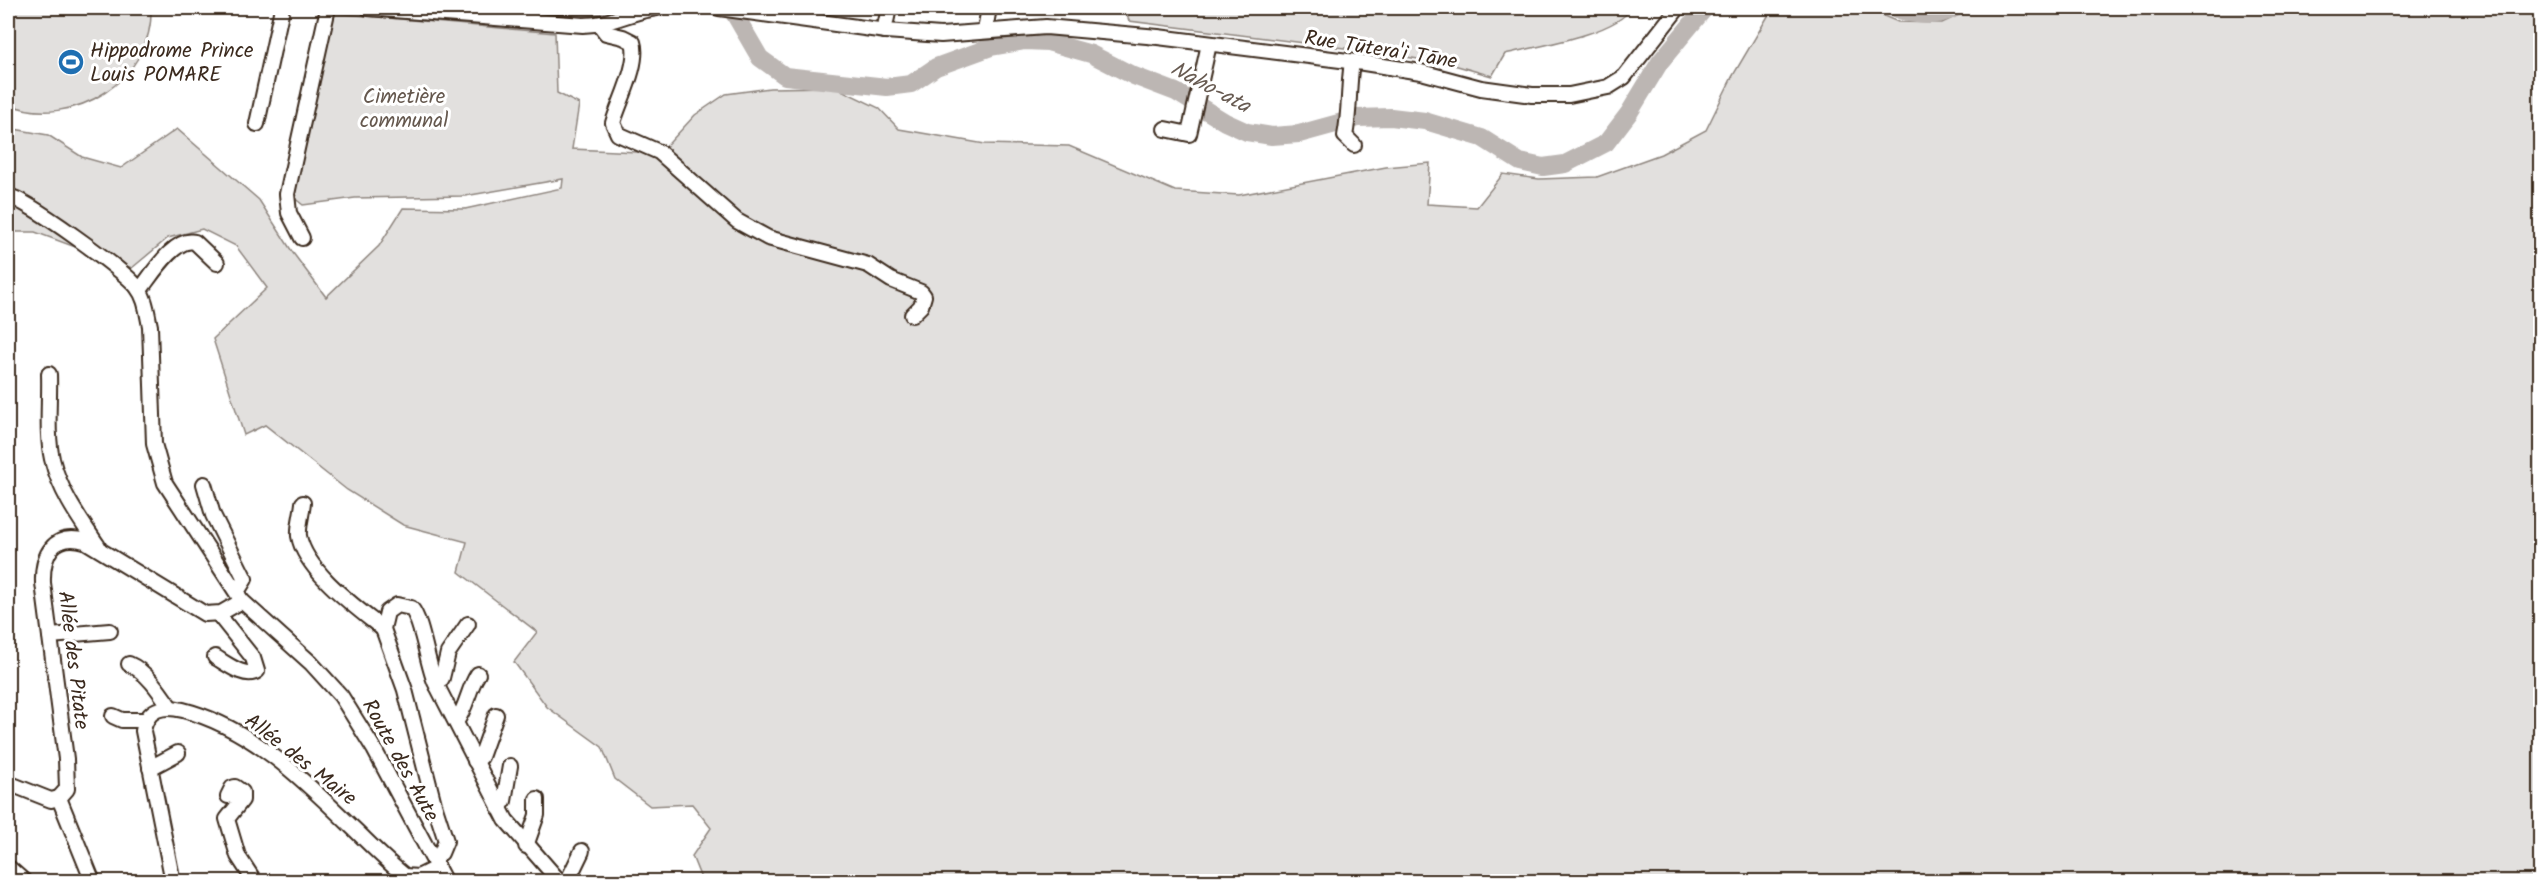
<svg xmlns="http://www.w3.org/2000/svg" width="2548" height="889" viewBox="0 0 2548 889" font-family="Kalam,sans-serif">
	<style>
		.green { fill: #e2e0de; stroke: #8e857e; stroke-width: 1.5 }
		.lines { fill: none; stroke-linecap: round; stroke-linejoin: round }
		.river { stroke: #bcb6b3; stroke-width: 18 }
		.minor-casing { stroke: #3b2a1e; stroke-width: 18 }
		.minor { stroke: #fff; stroke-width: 14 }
		.labels { text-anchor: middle; stroke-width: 6; stroke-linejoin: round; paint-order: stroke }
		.street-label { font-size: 21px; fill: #3b2a1e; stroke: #fff }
		.poi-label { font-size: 21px; fill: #3b2a1e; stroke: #fff; text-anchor: start }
		.park-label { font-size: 21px; fill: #65584e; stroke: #fff }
		.water-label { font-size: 22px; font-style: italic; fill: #685b52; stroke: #fff }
	</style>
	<rect width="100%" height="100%" fill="#fff"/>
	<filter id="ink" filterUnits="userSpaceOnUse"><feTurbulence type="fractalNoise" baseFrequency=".0167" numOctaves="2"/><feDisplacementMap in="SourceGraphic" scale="12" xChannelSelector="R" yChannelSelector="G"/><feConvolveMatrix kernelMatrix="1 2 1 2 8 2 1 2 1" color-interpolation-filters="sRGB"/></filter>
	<g filter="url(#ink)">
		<g class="green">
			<path d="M8,8H151C154,79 72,131 8,104Z"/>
			<path d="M1125,8H1631C1617,34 1534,47 1505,54L1492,76L1454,65L1376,52L1129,21Z"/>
			<path d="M1780,8H1865L1898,22L1942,23L1974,8H2540V881H702L692,856L711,828L692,804L650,806L615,779L602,747L547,707L514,662L537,632L459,572L467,542L403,525L347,490L265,425L244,435L213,339L267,288L236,246L202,229L168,238L132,268L35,232H8V128L48,135L82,157L121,168L177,129L259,200L293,253L326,297L379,246L403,208L465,209L562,188L563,179L465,196L355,198L303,205L293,197L333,13L555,33L557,93L579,104L572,149L660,153L695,115L726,94L770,88L835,87L879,108L899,129L985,144L1069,146L1175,191L1239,195L1386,167L1430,163L1427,204L1477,207L1503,174L1539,179L1597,177L1661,154L1706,130L1732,77L1768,16Z"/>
		</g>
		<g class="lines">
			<g class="river">
				<path d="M563,8H605"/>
				<path d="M731,8L760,58L785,76L887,87L911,84L936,67L991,47L1025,41L1048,42L1091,54L1134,76L1176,92L1225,122L1247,132L1272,136L1299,134L1357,118L1391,117L1425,121L1482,138L1520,162L1543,167L1565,164L1606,143L1629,113L1660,62L1705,8"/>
				<path d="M1894,8C1913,16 1937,18 1955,8"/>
			</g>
			<defs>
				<g id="minor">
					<path d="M368,8L583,25C610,25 631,11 657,8"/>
					<path d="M719,8L886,31L941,35L1046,27L1158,37L1364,63L1421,72L1481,88L1532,95H1569L1608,87L1624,77L1678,8"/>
					<path d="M600,25L606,33L623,37L633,42C640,63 619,102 613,123L618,134L659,152L737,221L768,238L868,265L891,280L921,292L924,296L921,306L912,315"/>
					<path d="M985,30L989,8"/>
					<path d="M884,31L889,8"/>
					<path d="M1352,62C1348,87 1350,112 1345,136L1354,145"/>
					<path d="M257,124L282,8"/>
					<path d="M1165,129L1189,134L1209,44"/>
					<path d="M8,196C26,199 124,270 137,287C146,298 147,313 150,326L154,444L165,483L242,601L311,663L341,696L374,749L445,882"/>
					<path d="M302,238L289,213L287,194L328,8"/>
					<path d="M140,290C151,276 175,236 195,242L217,263"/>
					<path d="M49,374C50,402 46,431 52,459C60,492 79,518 98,546"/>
					<path d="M204,484L213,515L245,579L237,592"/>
					<path d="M303,503C302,514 298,526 299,536C305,571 357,608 383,629"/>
					<path d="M50,636L110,631"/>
					<path d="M215,657C226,663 245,679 257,671L253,658L218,614"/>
					<path d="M129,664C146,671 160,692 170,707"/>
					<path d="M437,686L442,678L448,653L468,624"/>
					<path d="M113,716L122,720H145"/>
					<path d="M456,722C467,707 468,689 478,674"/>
					<path d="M475,761L481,757L496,715"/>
					<path d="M150,768L178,753"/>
					<path d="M8,783L51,800L59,798"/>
					<path d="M228,796L232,788L235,787L242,792V800L227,819L238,856L255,882"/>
					<path d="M499,808L504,801L510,766"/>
					<path d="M526,846L537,815V799"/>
					<path d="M8,867L25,882"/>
					<path d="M436,868V857L441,853L446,841L434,804L405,690L383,629L387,612L397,605L411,608C422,620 427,663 435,682L506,820L560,882"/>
					<path d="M93,882L59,798L67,789L66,759L43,583C42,555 53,532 85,541L205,614L221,613L242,601"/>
					<path d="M173,882L143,731C147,708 163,705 183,710C250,727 304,780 351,826C369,843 386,861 405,876L418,877L436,868"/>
					<path d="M567,882L582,851"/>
				</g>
			</defs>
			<use href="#minor" class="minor-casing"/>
			<use href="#minor" class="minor"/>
		</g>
	</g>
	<defs>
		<symbol id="stadium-disc" viewBox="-11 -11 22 22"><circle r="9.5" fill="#1f6fb2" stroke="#fff"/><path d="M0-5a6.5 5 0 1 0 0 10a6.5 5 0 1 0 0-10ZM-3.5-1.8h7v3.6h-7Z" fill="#fff"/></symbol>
	</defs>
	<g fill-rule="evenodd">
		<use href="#stadium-disc" x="56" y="47" width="30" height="30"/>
	</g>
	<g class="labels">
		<g class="street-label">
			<text transform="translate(1381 49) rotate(9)" y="7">Rue Tūtera'i Tāne</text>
			<text transform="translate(74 660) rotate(83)" y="7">Allée des Pitate</text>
			<text transform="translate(301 759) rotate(38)" y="7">Allée des Maire</text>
			<text transform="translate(401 760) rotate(61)" y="7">Route des Aute</text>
		</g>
		<g class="poi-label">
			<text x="90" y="57">Hippodrome Prince<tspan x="90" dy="24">Louis POMARE</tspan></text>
		</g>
		<g class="park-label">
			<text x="404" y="103">Cimetière<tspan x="404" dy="24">communal</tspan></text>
		</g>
		<g class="water-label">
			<text transform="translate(1211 86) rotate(28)" y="8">Naho-ata</text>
		</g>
	</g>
	<rect width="2548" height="889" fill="none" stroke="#fff" stroke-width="30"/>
	<rect x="15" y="15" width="2518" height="859" fill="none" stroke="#3b2a1e" stroke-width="2" filter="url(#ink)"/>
</svg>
